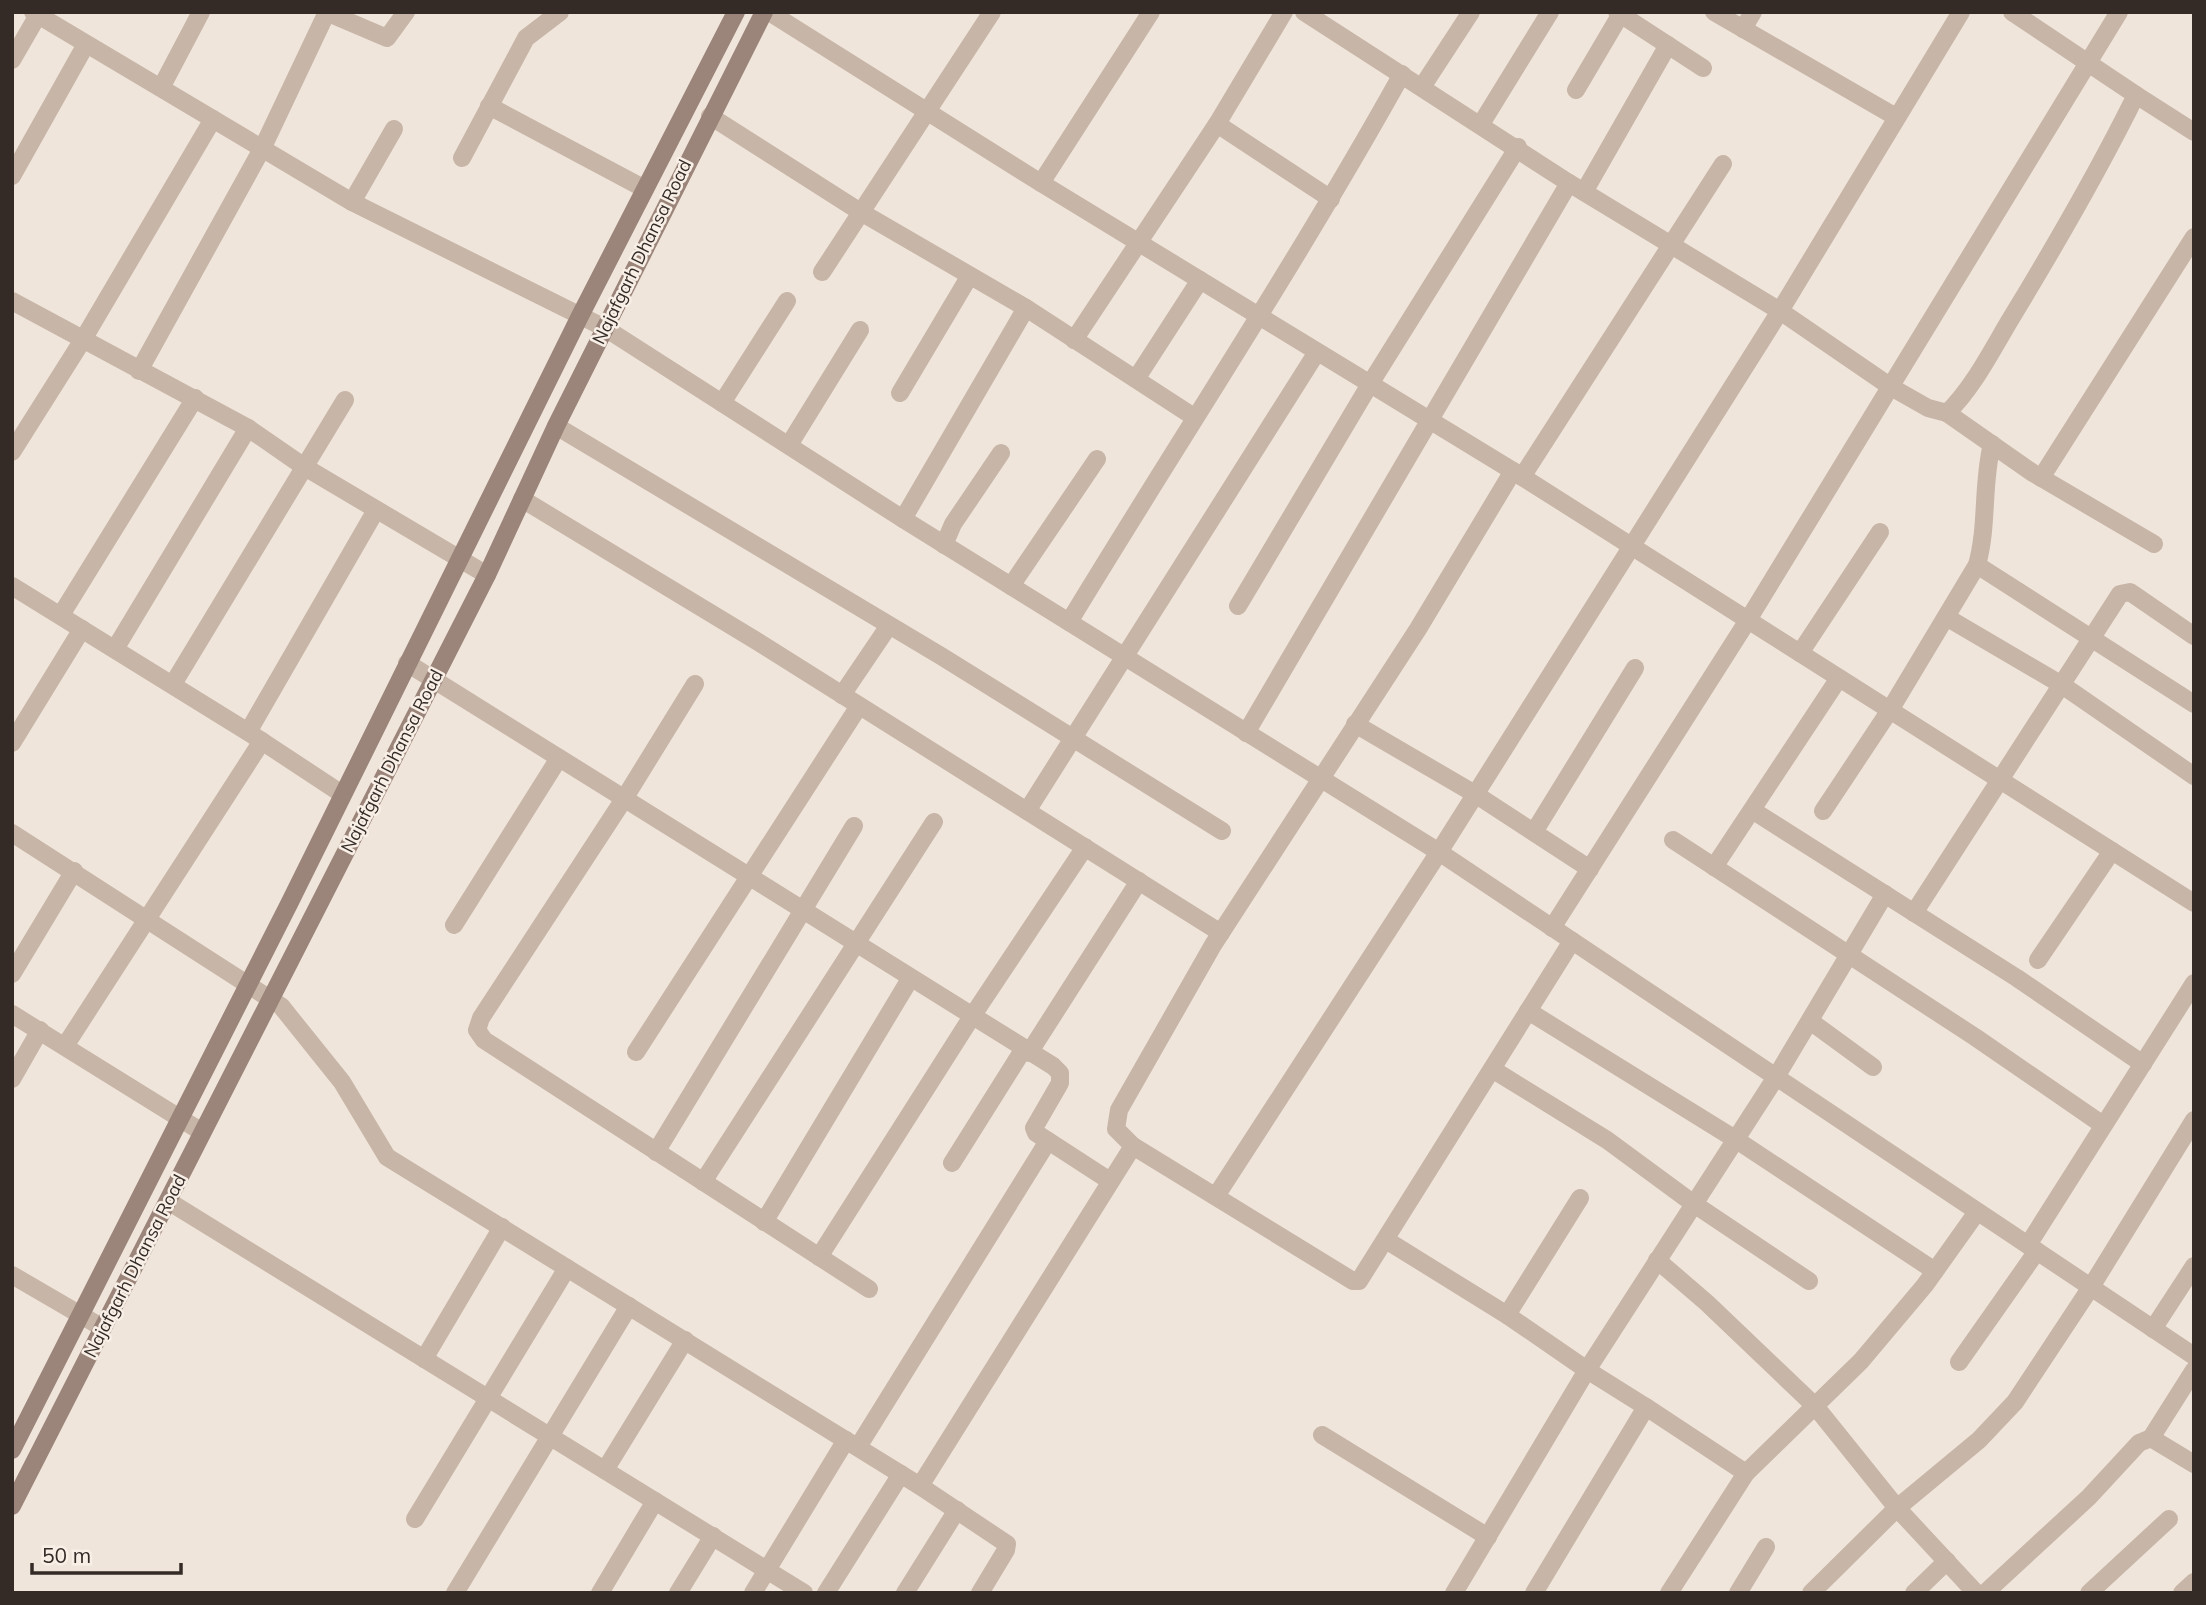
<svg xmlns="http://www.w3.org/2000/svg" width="2206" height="1605" viewBox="0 0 2206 1605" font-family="Mulish,sans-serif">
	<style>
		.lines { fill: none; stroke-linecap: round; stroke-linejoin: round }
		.street { stroke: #c7b5a7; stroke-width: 18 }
		.secondary { stroke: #9b8479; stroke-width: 18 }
		.labels { text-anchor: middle; stroke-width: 5; stroke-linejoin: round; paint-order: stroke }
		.street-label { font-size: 18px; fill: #342b27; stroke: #f8efe7 }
	</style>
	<rect width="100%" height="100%" fill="#f0e5db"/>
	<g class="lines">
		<g class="street">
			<path d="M33,12L352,202L605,328L903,519L1439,852L2194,1356"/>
			<path d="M326,12L387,38L406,12"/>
			<path d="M769,12L1041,183L1513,471L2194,903"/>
			<path d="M1304,12L1569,183L1780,311L1891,387L1928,408L1947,413C1973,388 1992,350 2010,320C2055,246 2098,172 2136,95L2012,12"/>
			<path d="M1617,12L1703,68"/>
			<path d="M1714,12L1896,117"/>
			<path d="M1743,29L1753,12"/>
			<path d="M12,60L38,15"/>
			<path d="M162,86L201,12"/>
			<path d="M1422,87L1471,12"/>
			<path d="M1576,90L1622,12"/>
			<path d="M2136,95L2194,132"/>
			<path d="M489,106L645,189"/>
			<path d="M710,116L859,211L1026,308L1194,417"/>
			<path d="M1217,124L1331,199"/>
			<path d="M1481,124L1550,12"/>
			<path d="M462,158L526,38L560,12"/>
			<path d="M12,176L85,46"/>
			<path d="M1041,183L1151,12"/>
			<path d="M1584,192L1668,45"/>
			<path d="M352,202L394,129"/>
			<path d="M822,272L992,12"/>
			<path d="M12,301L248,428L303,466L487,575"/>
			<path d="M1074,340L1217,124L1284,12"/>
			<path d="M139,371L263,147L327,12"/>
			<path d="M1136,379L1200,280"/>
			<path d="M900,393L969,277"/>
			<path d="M722,403L787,301"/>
			<path d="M1947,413L2033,473L2154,544"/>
			<path d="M556,426L941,656L1222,831"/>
			<path d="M789,445L860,330"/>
			<path d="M12,452L84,338L213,119"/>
			<path d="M1522,477L1723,164"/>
			<path d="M2041,478L2194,237"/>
			<path d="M522,499L755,640L1221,933"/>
			<path d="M903,519L1026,308"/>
			<path d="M944,545L953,524L1001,453"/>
			<path d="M1977,565L2194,704"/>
			<path d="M12,586L248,732L342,794"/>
			<path d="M1011,586L1097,459"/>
			<path d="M1238,606L1370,384L1518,147"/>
			<path d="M61,615L195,398"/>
			<path d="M1946,617L2062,685L2194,776"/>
			<path d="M1069,622C1180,439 1298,261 1402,74"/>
			<path d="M115,649L248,428"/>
			<path d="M1800,653L1880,532"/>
			<path d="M407,663L1053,1066L1060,1073V1083L1034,1128L1036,1133L1110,1181"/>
			<path d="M173,684L345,400"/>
			<path d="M695,684L624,799L481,1018L477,1030L484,1040L869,1289"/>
			<path d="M842,695L888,627"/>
			<path d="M1355,724L1475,794L1590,869"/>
			<path d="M248,732L376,510"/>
			<path d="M1246,733L1569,183"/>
			<path d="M12,743L82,629"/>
			<path d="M1752,810L2017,978L2143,1064"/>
			<path d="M1027,811L1317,352"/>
			<path d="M1823,811L1890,710L1977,565C1988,526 1982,484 1992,444"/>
			<path d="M1534,832L1635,668"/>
			<path d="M12,833L281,1006L342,1082L387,1157L920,1486L1133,1146L1353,1281H1359L1572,941"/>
			<path d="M1673,840L1975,1037L2103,1125"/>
			<path d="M1714,867L1839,678"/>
			<path d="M1914,913L2120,594L2130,592L2194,636"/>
			<path d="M454,925L559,758"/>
			<path d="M1552,928L1748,620L2119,12"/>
			<path d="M2038,960L2112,851"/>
			<path d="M12,974L74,871"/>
			<path d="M1528,1011L1735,1139L1935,1271"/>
			<path d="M12,1014L202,1132"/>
			<path d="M1810,1021L1873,1067"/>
			<path d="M65,1046L262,741"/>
			<path d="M636,1052L859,706"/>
			<path d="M1029,1053L1139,881"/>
			<path d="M1492,1069L1607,1140L1694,1204L1809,1281"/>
			<path d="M12,1079L40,1030"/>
			<path d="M1133,1146L1116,1129L1119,1110L1213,945L1418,629L1513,471"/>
			<path d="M656,1152L854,826"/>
			<path d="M952,1163L1023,1050"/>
			<path d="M703,1182L934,822"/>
			<path d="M1216,1196L1439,852L1780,311L1961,12"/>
			<path d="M168,1201L804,1593"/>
			<path d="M764,1222L910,979"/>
			<path d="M1386,1240L1507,1315L1587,1370L1776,1077L1885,894"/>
			<path d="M2028,1245L2194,983"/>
			<path d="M819,1257L971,1018L1085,847"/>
			<path d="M1657,1260L1707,1303L1815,1406L1897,1508L1976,1593"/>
			<path d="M12,1275L103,1328"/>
			<path d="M1507,1315L1580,1198"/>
			<path d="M2153,1329L2194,1266"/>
			<path d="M424,1359L502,1227"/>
			<path d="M1959,1362L2037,1251"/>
			<path d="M1322,1435L1488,1537"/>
			<path d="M2151,1438L2194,1370"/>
			<path d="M858,1447L1048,1141"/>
			<path d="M605,1470L685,1340"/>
			<path d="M920,1486L1007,1544L1006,1550L980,1593"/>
			<path d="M415,1519L567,1268"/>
			<path d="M455,1593L629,1306"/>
			<path d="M600,1593L655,1501"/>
			<path d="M678,1593L713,1536"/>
			<path d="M753,1593L846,1440"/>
			<path d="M826,1593L901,1474"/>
			<path d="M905,1593L957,1510"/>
			<path d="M1454,1593L1587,1370L1646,1407"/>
			<path d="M1534,1593L1646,1407L1746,1473"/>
			<path d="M1669,1593L1746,1473L1861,1361L1925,1285L1977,1212"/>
			<path d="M1738,1593L1766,1547"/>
			<path d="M1811,1593L1897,1508L1979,1440L2015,1402L2091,1287L2194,1120"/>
			<path d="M1914,1593L1947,1561"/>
			<path d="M1985,1593L2089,1497L2139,1443L2151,1438L2194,1464"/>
			<path d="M2089,1593L2169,1519"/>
			<path d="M2182,1593L2194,1582"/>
		</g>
		<g class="secondary">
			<path d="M12,1450L289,904L580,316L736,12"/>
			<path d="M12,1506L487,575L556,426L764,12"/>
		</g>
	</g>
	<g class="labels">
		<g class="street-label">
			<text transform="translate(642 252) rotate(-64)" y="6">Najafgarh Dhansa Road</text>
			<text transform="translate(392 761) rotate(-63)" y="6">Najafgarh Dhansa Road</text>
			<text transform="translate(135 1266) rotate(-63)" y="6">Najafgarh Dhansa Road</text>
		</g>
	</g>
	<rect width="2206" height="1605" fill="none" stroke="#342b27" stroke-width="28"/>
	<path d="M32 1563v10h149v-10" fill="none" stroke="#342b27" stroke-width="3.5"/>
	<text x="42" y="1563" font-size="21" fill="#342b27" stroke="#f8efe7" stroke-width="5" paint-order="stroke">50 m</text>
</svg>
